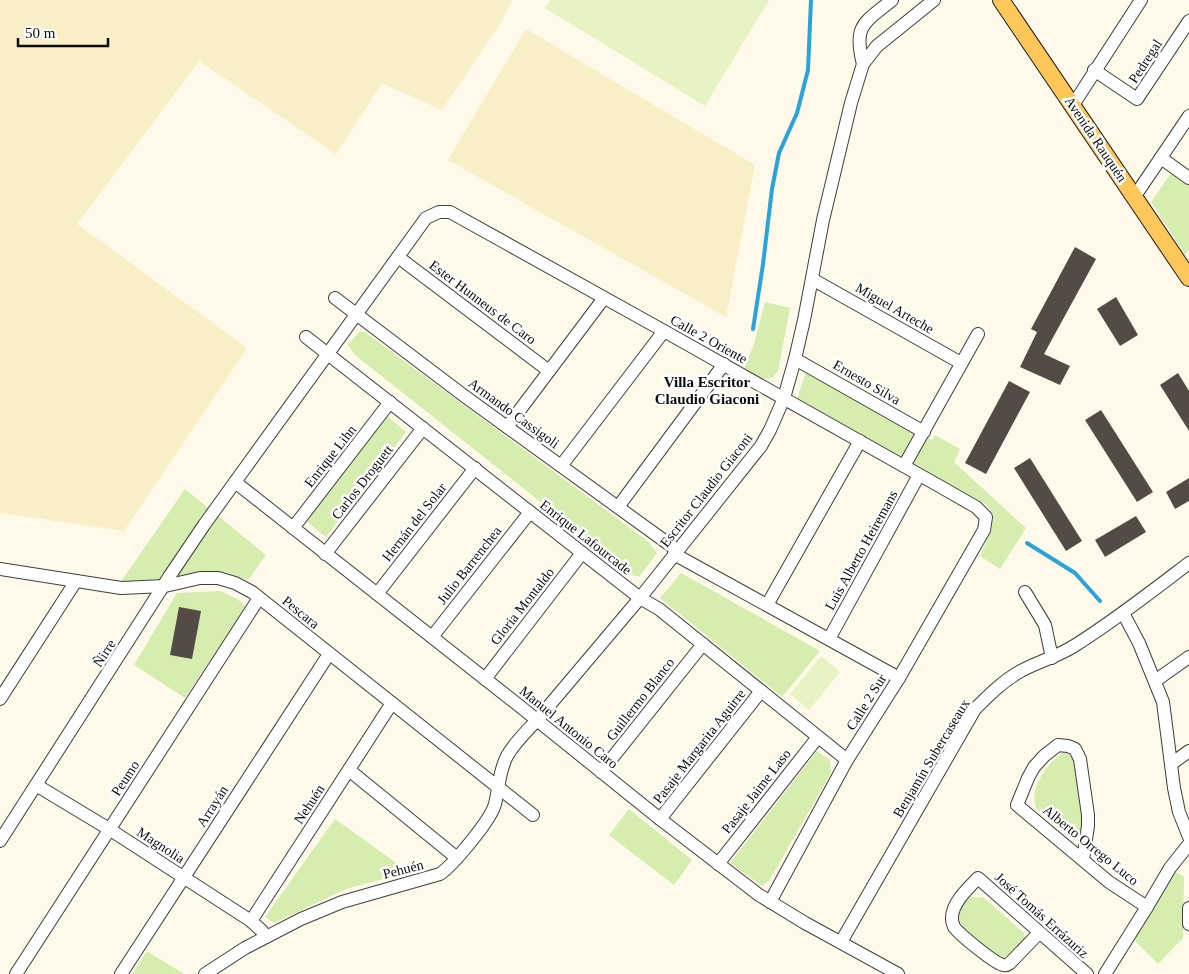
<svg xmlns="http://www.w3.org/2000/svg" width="1189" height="974" viewBox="0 0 1189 974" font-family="Georgia,serif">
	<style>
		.farmland { fill: #f8efc6 }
		.green { fill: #d5edaf }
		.pitch { fill: #e7f3c2 }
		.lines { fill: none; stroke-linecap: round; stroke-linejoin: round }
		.stream { stroke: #28a4da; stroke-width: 4 }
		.building { fill: #554b46 }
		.minor-casing { stroke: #3e3e3e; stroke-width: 14 }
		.major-casing { stroke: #1c1c1c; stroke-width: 18 }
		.minor { stroke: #fff; stroke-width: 12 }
		.major { stroke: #ffc759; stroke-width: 16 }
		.labels { text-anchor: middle; stroke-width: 5; stroke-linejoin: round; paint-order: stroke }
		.street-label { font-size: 14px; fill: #0b0b0b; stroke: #fff }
		.neighbourhood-label { font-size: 15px; font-weight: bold; fill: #0b0b0b; stroke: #fff }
	</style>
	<rect width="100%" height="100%" fill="#fff9e9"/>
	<g class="farmland">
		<path d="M0,0H512L501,22L442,110L382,83L336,154L199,61L77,224L247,348L124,531L0,513Z"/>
		<path d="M526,29L755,165L726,317L448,160Z"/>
	</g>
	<g class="green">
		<path d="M1172,172L1189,185V249L1185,255L1151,202Z"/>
		<path d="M765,302L790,308L778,371L772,378L763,379L744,369L754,344Z"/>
		<path d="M359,332H365L649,542L657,553L640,576H634L355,355L348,345Z"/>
		<path d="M806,372L932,440L935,435L960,449L954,462L1026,528L1000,569L980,556L991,530L993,515L987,505L797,399Z"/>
		<path d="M387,416L406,432L326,537L305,520Z"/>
		<path d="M185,489L266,555L248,580L225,572L120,583Z"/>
		<path d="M681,573L820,651L782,697L660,598Z"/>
		<path d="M221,591L237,599L246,606L185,698L134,665L177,593Z"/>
		<path d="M817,751L830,760L831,773L769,881L762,886L730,863Z"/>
		<path d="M1064,752L1074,759L1084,830L1078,837H1072C1064,831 1040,815 1036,807C1028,788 1049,761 1064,752Z"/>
		<path d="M629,809L692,860L674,885L609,835Z"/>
		<path d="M335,819L409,872L346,889L274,923L265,917Z"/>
		<path d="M1175,872L1184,876L1183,938L1158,964L1133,939L1171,876Z"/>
		<path d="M969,896L978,898L983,897L1024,933L1025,938L1010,954L1004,958L996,957L966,930L960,922L958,913Z"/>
		<path d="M147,951L184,974H132Z"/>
	</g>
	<g class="pitch">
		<path d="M550,0H769L705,106L545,8Z"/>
		<path d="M821,656L840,672L809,710L790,694Z"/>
	</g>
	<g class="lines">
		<g class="stream">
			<path d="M753,329L763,264L772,189L779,153L797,113L808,70L811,0"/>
			<path d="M1027,543L1075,573L1100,601"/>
		</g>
	</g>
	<g class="building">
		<path d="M1075,247L1096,259L1044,354L1070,366L1060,385L1020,367L1037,332L1031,329Z"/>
		<path d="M1116,297L1138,335L1120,346L1097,309Z"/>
		<path d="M1178,373L1189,391V431L1160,385Z"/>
		<path d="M1009,381L1030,392L986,474L965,463Z"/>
		<path d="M1101,410L1153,492L1137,502L1085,420Z"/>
		<path d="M1030,458L1082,541L1066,551L1014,468Z"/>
		<path d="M1189,478V501L1175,509L1166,492Z"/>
		<path d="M1136,516L1146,532L1105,557L1095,540Z"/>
		<path d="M179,607L201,611L192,659L170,655Z"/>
	</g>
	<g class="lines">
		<defs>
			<g id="minor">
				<path d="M863,64C853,25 864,23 892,0"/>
				<path d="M1094,70L1137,99L1189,21"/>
				<path d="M1073,105L1141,0"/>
				<path d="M1161,158L1189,178"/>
				<path d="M1135,196L1189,116"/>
				<path d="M398,257L549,371"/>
				<path d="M812,279L961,363"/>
				<path d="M335,298L463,395L677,550"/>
				<path d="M306,337L640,598L659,609L847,760"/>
				<path d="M795,359L924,432"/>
				<path d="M507,427L604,298"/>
				<path d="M561,466L664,331"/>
				<path d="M904,466L978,334"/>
				<path d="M235,482L517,704L660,819L759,895L805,923L898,974"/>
				<path d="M618,507L724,364"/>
				<path d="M293,528L390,402"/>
				<path d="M325,554L423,428"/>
				<path d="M674,554L899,678"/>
				<path d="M0,569L121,588L165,586L200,578H218L235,583L252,592L533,815"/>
				<path d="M1025,592L1045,625L1052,658"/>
				<path d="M377,594L475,468"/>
				<path d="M767,605L860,441"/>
				<path d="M1123,613L1139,643L1163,702L1174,788L1179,812L1189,837"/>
				<path d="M432,637L530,512"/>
				<path d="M829,639L919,475"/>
				<path d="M485,679L582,553"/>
				<path d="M1155,681L1189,657"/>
				<path d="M0,699L76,581"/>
				<path d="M1171,764L1189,751"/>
				<path d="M349,770L457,858"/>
				<path d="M601,772L703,644"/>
				<path d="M36,785L109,829L251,921L262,931L266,937"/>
				<path d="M660,819L761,691"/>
				<path d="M0,841L169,577L204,525L235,482L426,218L439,212H450L664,331L941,487L976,507L986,517L984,530L899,678L847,760L770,902"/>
				<path d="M1083,860L1088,826V815L1080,759L1075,749L1068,746L1058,745L1044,756L1034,767L1028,778L1017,805L1109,882L1147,907"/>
				<path d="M718,864L818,737"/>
				<path d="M1189,908V924"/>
				<path d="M251,921L392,703"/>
				<path d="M1039,933L1010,963C1007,965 1007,966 1003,965C994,963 959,934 954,927C953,924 952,922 952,919C951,904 968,888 978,878L1087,974"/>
				<path d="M841,942L975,709C989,695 1002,682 1019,672C1036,662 1057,657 1074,646C1114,621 1151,592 1189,563"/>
				<path d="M16,974L259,598"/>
				<path d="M121,974L329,654"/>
				<path d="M205,974L245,948L301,919L342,902L440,874C453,865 491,820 495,804C499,788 499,771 507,756C515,742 527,731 537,720L640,598L761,446L770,430L784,398L795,359L804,320L823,220L851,103L863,64L877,46L934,0"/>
				<path d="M1105,974L1147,907L1170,868L1189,844"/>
			</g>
			<path id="major" d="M1001,0L1189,278"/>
		</defs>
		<use href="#minor" class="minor-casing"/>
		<use href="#major" class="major-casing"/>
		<use href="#minor" class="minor"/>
		<use href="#major" class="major"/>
	</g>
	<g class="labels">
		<g class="street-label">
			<text transform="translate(1145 61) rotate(-57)" y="5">Pedregal</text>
			<text transform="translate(1096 139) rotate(56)" y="5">Avenida Rauquén</text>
			<text transform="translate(483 302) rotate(37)" y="5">Ester Hunneus de Caro</text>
			<text transform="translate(895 308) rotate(30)" y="5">Miguel Arteche</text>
			<text transform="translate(709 339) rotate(29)" y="5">Calle 2 Oriente</text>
			<text transform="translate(867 382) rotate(30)" y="5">Ernesto Silva</text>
			<text transform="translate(514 413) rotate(36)" y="5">Armando Cassigoli</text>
			<text transform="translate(330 456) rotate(-52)" y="5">Enrique Lihn</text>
			<text transform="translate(362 482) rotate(-52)" y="5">Carlos Droguett</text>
			<text transform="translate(706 490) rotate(-52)" y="5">Escritor Claudio Giaconi</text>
			<text transform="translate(414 522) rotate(-52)" y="5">Hernán del Solar</text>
			<text transform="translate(586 537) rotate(38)" y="5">Enrique Lafourcade</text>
			<text transform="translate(861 550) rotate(-61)" y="5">Luis Alberto Heiremans</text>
			<text transform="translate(469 565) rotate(-52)" y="5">Julio Barrenchea</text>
			<text transform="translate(522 606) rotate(-52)" y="5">Gloria Montaldo</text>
			<text transform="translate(301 612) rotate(39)" y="5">Pescara</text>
			<text transform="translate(104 653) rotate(-57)" y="5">Ñirre</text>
			<text transform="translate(640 699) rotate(-52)" y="5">Guillermo Blanco</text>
			<text transform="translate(866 702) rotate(-58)" y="5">Calle 2 Sur</text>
			<text transform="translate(569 727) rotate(39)" y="5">Manuel Antonio Caro</text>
			<text transform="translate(699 746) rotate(-52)" y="5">Pasaje Margarita Aguirre</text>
			<text transform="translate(931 758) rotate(-59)" y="5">Benjamín Subercaseaux</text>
			<text transform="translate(125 778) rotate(-57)" y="5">Peumo</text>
			<text transform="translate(756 791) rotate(-52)" y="5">Pasaje Jaime Laso</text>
			<text transform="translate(309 804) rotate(-57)" y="5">Nehuén</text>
			<text transform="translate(212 806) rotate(-57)" y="5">Arrayán</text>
			<text transform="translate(161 845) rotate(33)" y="5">Magnolia</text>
			<text transform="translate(1091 845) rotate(39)" y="5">Alberto Orrego Luco</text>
			<text transform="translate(403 869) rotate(-14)" y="5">Pehuén</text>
			<text transform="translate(1042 915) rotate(42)" y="5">José Tomás Errázuriz</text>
		</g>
		<g class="neighbourhood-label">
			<text x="707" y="387">Villa Escritor<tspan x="707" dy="17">Claudio Giaconi</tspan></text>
		</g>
	</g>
	<path d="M18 38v8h90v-8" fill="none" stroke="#0b0b0b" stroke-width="2.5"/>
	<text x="25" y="38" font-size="15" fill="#0b0b0b" stroke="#ffffff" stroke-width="4" paint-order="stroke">50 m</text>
</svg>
